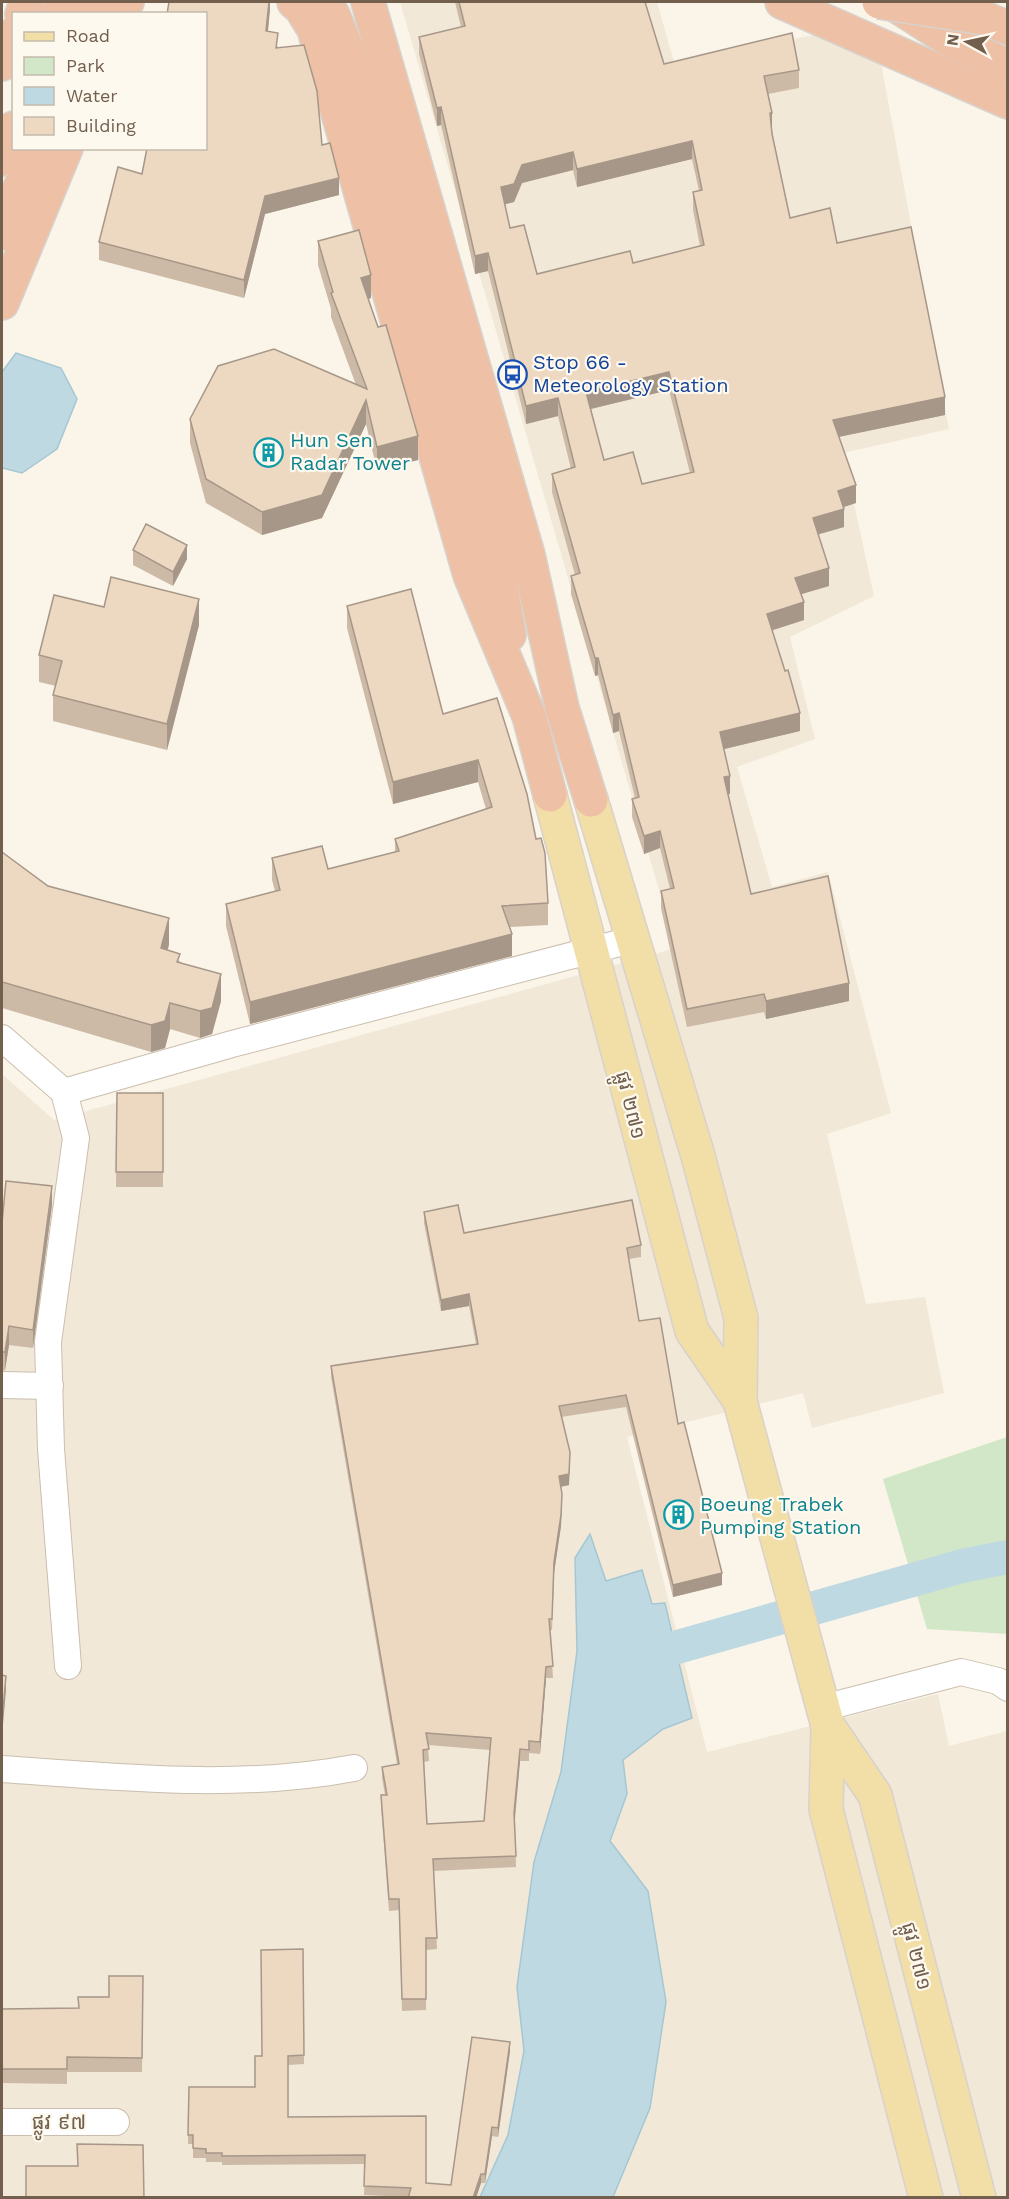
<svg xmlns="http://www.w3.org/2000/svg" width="1009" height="2199" viewBox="0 0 1009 2199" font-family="'Work Sans','Noto Sans Khmer',sans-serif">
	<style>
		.residential { fill: #f1e8d7 }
		.green { fill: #d1e7c7 }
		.water { fill: #bed9e2; stroke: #a5c7d3; stroke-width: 1.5 }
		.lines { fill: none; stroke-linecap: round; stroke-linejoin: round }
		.canal { stroke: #bed9e2; stroke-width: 34 }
		.street-casing { stroke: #cbbeaf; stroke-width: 28 }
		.primary-casing { stroke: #d8d2cd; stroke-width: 36 }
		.highway-casing { stroke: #d8d2cd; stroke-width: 36 }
		.street { stroke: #fff; stroke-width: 26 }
		.primary { stroke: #f2dea7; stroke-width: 33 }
		.highway { stroke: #eec0a5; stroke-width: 33 }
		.highway-bridge-casing { stroke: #d8d2cd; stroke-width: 36; stroke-linecap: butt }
		.highway-bridge { stroke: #eec0a5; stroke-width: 33 }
		.wall { fill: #ccbaa7; fill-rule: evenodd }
		.shaded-wall { fill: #a69788 }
		.building { fill: #edd8c2; stroke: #a69788; stroke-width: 1.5; fill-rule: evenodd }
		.labels { text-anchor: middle; stroke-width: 4.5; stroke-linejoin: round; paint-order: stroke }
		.transit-label { font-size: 20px; fill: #164399; stroke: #fdf9ee; text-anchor: start }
		.culture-label { font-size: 20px; fill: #0d838f; stroke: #fdf9ee; text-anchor: start }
		.street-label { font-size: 20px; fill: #725f4e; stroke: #fdf9ee }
	</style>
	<rect width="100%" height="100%" fill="#faf5e8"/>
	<path class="residential" d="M400,2H657L674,62L814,35L881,63L949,429L843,453L874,596L790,637L815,739L737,767L772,887L828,872L891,1113L827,1134L866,1304L925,1297L944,1393L812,1428L803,1393L627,1437L707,1752L938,1694L949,1746L1007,1731V2197H2V1074L54,1120L676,948Z"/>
	<path class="green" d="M1007,1437V1634L927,1629L883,1479Z"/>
	<g class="water">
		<path d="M16,353L61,368L77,399L57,449L22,473L2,468V372Z"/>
		<path d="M590,1534L606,1581L642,1570L652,1604L665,1603L692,1718L663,1729L623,1760L627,1794L610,1841L648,1891L666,2002L650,2108L613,2197H480L508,2135L524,2051L517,1987L534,1862L561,1772L577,1651L575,1558Z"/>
	</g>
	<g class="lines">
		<path class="canal" d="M674,1648L962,1566L1008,1557"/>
		<defs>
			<g id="street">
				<path d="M2,1038L64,1092L232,1044L631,940"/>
				<path d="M64,1092L76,1138L48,1342L51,1449L68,1666"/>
				<path d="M2,1385L50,1386"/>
				<path d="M823,1708L961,1672L998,1681L1008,1688"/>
				<path d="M2,1769C118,1777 238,1790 354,1768"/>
				<path d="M2,2122H116"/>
			</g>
			<g id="primary">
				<path d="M550,795L692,1331L740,1401"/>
				<path d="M591,800L698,1156L741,1318L740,1401L828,1726L826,1809L926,2198"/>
				<path d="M828,1726L875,1795L979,2198"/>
			</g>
			<g id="highway">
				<path d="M294,2L301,8L314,29L470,575L529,716L550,795"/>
				<path d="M324,2L333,15L347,49L497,563L509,635"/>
				<path d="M368,2L528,555L562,708L591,800"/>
				<path d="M782,2L1008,102"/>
				<path d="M891,2L948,39L1008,66"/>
				<path d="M22,14L27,2"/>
				<path d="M58,14L63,2"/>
				<path d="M89,14L96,2"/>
				<path d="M119,14L127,2"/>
				<path d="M984,18L1008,28"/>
				<path d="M2,64L14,34"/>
				<path d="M2,159L14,128"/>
				<path d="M2,233L36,148"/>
				<path d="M2,303L66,148"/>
			</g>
		</defs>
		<use href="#street" class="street-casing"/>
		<use href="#primary" class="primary-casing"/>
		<use href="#highway" class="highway-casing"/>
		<use href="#street" class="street"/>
		<use href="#primary" class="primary"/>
		<use href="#highway" class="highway"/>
		<defs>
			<path id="highway-bridge" d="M879,2L984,18"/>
		</defs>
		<use href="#highway-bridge" class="highway-bridge-casing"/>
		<use href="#highway-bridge" class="highway-bridge"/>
	</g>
	<g class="wall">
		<path d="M270,2L268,32L278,47L322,145L339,195L265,214L244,298L99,260V242L142,174Z"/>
		<path d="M455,2H645L664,64L799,70V88L768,94L772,131L790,218L837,243L945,415L839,437L856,503L843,507L844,527L818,534L829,586L801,594L804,620L772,630L800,731L724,749L730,794H728L751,894L849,1001L766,1019L764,1012L687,1027L661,908V891L670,889L660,848L644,854L632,817V799L635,798L619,731L613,733L598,675L595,676L571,594V576L575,575L552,492V474L571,469L558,416L526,424L488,271L475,274L441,125L437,126L419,54V37L461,27ZM692,159L699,191L693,192V210L700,246L633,263L537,274L510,228L505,204L514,202L522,183L573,170L577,187ZM669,390L690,473L642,484L604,460L591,409Z"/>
		<path d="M318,241L371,298L368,299L418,460L377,470L366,424L322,518L262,535L206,503L190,443V419L356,385L331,317V309L318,265Z"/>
		<path d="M133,550L187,559L173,586L133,565Z"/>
		<path d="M347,606L443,714L497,698L548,903V925L510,927L512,956L250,1024L226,926V904L275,891L272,880V858L328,869L395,852V839L486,809L478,782L393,804L347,628Z"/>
		<path d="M104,607L199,625L167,750L53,721V695L56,686L39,682V655Z"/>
		<path d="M2,852L48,886L169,944L168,950L221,1001L212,1034L200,1038L170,1029L165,1048L151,1052L2,1008Z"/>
		<path d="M117,1093H163V1187H116Z"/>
		<path d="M52,1205L33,1348L9,1345L5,1370L2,1371V1223Z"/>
		<path d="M424,1212L464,1233L641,1245V1257L629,1259L639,1321L678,1424L722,1585L673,1597L626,1407L561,1417L570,1464L569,1485L561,1487L562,1505L561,1526L554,1573L552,1630H550L553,1678H546L540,1754L529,1753V1761H520L515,1821L516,1867L434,1871L437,1949L426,1950V2010L402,2011L399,1910L389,1911L381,1806V1795H385L382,1778V1767L397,1764L331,1377V1366L476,1344L469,1306L441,1311L424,1223ZM428,1745L490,1750L484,1821L427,1824L424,1762L429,1761Z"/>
		<path d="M303,1949L304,2064L288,2065V2117L426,2183L451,2185L510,2051L498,2137L492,2136L485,2183H481L476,2198H408V2197L364,2195L365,2164L222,2165V2162H206V2158H193V2144H188L189,2087H255Z"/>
		<path d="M143,1976L142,2072H67V2084L2,2083V2009L79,2008L109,1997Z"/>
	</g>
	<g class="shaded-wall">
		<path d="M269,2H270V10L266,49V31Z"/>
		<path d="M441,107V125L437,126V108Z"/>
		<rect x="770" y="113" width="2" height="18"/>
		<path d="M692,141V159L577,187V169Z"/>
		<path d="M573,152V170L522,183L514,202L501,205V187L522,165Z"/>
		<path d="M339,178V195L265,214L244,298V280L265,196Z"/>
		<path d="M488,253V271L475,274V256Z"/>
		<path d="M371,275V298L361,302V278Z"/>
		<path d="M669,372V390L586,410V392Z"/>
		<path d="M945,397V415L833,438V420Z"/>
		<path d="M558,398V416L526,424V406Z"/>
		<path d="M366,400V424L322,518L262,535V512Z"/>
		<path d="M418,436V460L377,470V447Z"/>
		<path d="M856,485V503L838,509V491Z"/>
		<path d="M844,509V527L813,536V518Z"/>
		<path d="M187,545V559L173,586V572Z"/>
		<path d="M829,568V586L795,596V578Z"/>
		<path d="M199,599V625L167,750V724Z"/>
		<path d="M804,602V620L767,632V614Z"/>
		<path d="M595,658H598V675L595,676Z"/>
		<path d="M619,713V731L613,733V715Z"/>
		<path d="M800,713V731L720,750V732Z"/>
		<path d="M478,760V782L393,804V782Z"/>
		<path d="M730,776V794L724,795V777Z"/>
		<path d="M660,831V848L644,854V836Z"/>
		<path d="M169,918V944L161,974V948Z"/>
		<path d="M512,934V956L250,1024V1002Z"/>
		<path d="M221,974V1001L212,1034L200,1038V1011Z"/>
		<path d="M849,983V1001L766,1019V1001Z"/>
		<path d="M170,1003V1029L165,1048L151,1052V1025Z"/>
		<path d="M52,1186V1205L33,1348V1330Z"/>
		<path d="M469,1294V1306L441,1311V1300Z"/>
		<path d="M9,1326V1345L5,1370V1352Z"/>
		<path d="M570,1452L569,1485L559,1487V1476Z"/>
		<path d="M562,1494L561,1526L554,1573L552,1630L554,1562Z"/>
		<path d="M722,1573V1585L673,1597V1585Z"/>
		<path d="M546,1667V1678L540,1754V1742Z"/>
		<path d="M6,1676V1690L2,1736V1721Z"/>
		<path d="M520,1749V1761L514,1825V1813Z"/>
		<path d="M510,2042V2051L498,2137V2128Z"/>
		<path d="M492,2127V2136L485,2183V2174Z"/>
		<path d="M481,2174V2183L476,2198H473Z"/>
	</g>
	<g class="building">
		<path d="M169,2H269L266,31L278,33L276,48L304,45L317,91L322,145L330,143L339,178L265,196L244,280L99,242L118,167L142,174L147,148H206V14H167Z"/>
		<path d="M459,2H645L664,64L792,33L799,70L764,76L772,113H770L772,134L790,218L830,208L837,243L911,227L945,397L833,420L856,485L838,491L844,509L813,518L829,568L795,578L804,602L767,614L785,671L788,670L800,713L720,732L730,776L724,777L751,894L828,876L849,983L766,1001L764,994L687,1009L661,891L674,888L660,831L644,836L632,799L639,797L619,713L613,715L598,658H595L571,576L580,573L552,474L575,467L558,398L526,406L488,253L475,256L441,107L437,108L419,37L465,26ZM692,141L702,190L693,192L704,245L633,263L630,251L537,274L524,225L510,228L501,187L514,184L522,165L573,152L577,169ZM669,372L694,472L642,484L633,452L604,460L586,392Z"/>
		<path d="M359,230L371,275L361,278L378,327L386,325L418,436L377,447L366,400L322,495L262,512L206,479L190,419L218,366L274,349L367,389L331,293L333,292L318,241Z"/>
		<path d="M146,524L187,545L173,572L133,550Z"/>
		<path d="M111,577L199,599L167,724L53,695L62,661L39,655L54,595L104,607Z"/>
		<path d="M411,589L443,714L497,698L527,794L536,839L541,838L545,853L548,903L502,906L512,934L250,1002L226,904L280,890L272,858L322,846L328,869L399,851L395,839L492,807L478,760L393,782L347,606Z"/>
		<path d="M2,852L48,886L169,918L161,948L180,954L177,962L221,974L212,1008L200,1011L170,1003L165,1021L151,1025L2,982Z"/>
		<path d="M117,1093H163V1172H116Z"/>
		<path d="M6,1181L52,1186L33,1330L9,1326L5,1352H2V1223Z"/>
		<path d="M632,1200L641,1245L627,1248L639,1321L660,1318L678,1424L684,1422L722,1573L673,1585L626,1395L559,1406L570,1452L569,1474L559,1476L562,1494L561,1515L554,1562L552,1619H549L553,1666L546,1667L540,1742L529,1741V1750L520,1749L514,1813L516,1856L433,1859L437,1938H426V1999H402L399,1899H389L381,1795H387L382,1767L399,1764L331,1366L478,1344L469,1294L441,1300L424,1212L458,1205L464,1233ZM426,1733L491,1738L484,1821L427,1824L423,1750L429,1749Z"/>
		<path d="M2,1675L6,1676L2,1721Z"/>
		<path d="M303,1949L304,2055L288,2056V2117L426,2116V2183L451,2185L472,2037L510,2042L498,2128L492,2127L485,2174H481L473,2198H408L411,2188L364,2186L365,2155L222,2156V2153H206V2149L193,2148V2135H188L189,2087H255V2056H262L261,1950Z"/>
		<path d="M109,1976H143L142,2058L67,2057V2069H2V2009L79,2008L78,1997H109Z"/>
		<path d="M77,2144L143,2145L144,2198H26V2166H78Z"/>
	</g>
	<defs>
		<symbol id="bus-ring" viewBox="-11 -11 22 22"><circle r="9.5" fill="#fdf9ee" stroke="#1a4fb4" stroke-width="1.5"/><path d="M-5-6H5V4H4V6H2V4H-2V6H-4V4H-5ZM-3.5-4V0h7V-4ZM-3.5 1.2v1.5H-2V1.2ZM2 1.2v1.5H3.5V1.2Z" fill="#1a4fb4"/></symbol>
		<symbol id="building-ring" viewBox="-11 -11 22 22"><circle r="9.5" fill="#fdf9ee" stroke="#0f9aa8" stroke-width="1.5"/><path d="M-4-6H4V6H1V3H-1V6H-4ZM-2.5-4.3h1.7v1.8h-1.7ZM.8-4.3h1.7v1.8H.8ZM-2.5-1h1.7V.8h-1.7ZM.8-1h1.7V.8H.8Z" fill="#0f9aa8"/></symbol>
	</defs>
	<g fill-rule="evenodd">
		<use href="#bus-ring" x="496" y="358" width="33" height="33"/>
		<use href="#building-ring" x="252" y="436" width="33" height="33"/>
		<use href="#building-ring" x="662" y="1498" width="33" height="33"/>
	</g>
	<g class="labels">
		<g class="transit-label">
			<text x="533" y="369">Stop 66 -<tspan x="533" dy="23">Meteorology Station</tspan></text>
		</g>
		<g class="culture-label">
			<text x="290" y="447">Hun Sen<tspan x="290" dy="23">Radar Tower</tspan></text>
			<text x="700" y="1511">Boeung Trabek<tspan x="700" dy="23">Pumping Station</tspan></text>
		</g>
		<g class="street-label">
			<text transform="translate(631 1105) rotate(76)" y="7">ផ្លូវ ២៧១</text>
			<text transform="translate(917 1956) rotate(76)" y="7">ផ្លូវ ២៧១</text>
			<text x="59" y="2129">ផ្លូវ ៩៧</text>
		</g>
	</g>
	<rect width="1009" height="2199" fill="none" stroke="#725f4e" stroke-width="6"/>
	<rect x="12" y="12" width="195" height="138" fill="#fdf9ee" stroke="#c5bbae" stroke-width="1.5"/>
	<rect x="24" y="32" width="30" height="9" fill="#f2dea7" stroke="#c5bbae" stroke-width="1.5"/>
	<text x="66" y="42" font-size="18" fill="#725f4e">Road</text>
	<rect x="24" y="57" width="30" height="18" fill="#d1e7c7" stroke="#c5bbae" stroke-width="1.5"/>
	<text x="66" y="72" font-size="18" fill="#725f4e">Park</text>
	<rect x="24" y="87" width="30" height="18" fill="#bed9e2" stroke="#c5bbae" stroke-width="1.5"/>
	<text x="66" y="102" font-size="18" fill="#725f4e">Water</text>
	<rect x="24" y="117" width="30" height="18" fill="#edd8c2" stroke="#c5bbae" stroke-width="1.5"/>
	<text x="66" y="132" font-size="18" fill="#725f4e">Building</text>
	<g transform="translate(967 42) rotate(278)" stroke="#fdf9ee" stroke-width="4.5" paint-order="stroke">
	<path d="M0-4.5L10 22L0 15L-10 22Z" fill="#725f4e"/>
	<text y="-9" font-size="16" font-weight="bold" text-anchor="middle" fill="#725f4e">N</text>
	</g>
</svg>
